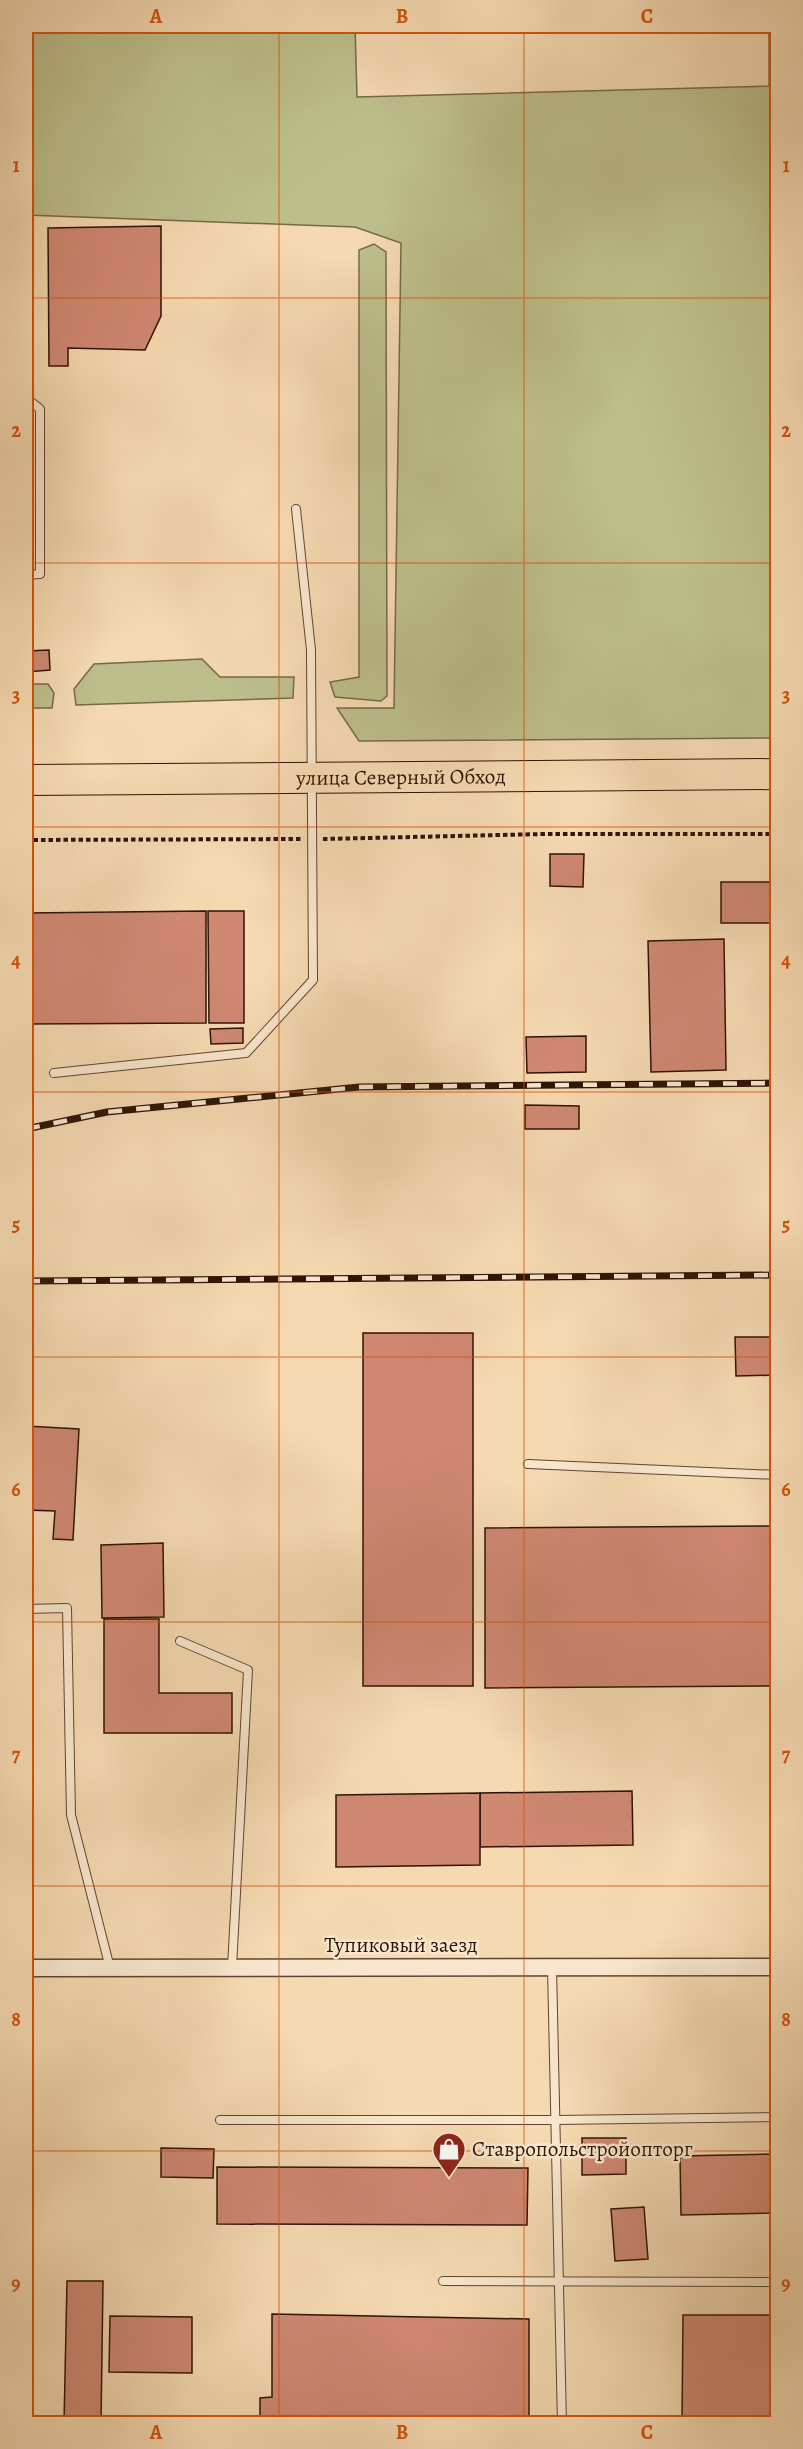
<svg xmlns="http://www.w3.org/2000/svg" width="803" height="2449" viewBox="0 0 803 2449" font-family="Alegreya,serif">
	<style>
		.green { fill: #bdbf8b; stroke: #766948; stroke-width: 1.5 }
		.building { fill: #cf8872; stroke: #2f1305; stroke-width: 1.5 }
		.lines { fill: none; stroke-linecap: round; stroke-linejoin: round }
		.lane-casing { stroke: #604430; stroke-width: 10 }
		.street-casing { stroke: #604430; stroke-width: 19 }
		.highway-casing { stroke: #2f1305; stroke-width: 32 }
		.path { stroke: #2f1305; stroke-width: 4; stroke-dasharray: 4.5 3; stroke-linecap: butt }
		.lane { stroke: #f8e6cc; stroke-width: 8 }
		.street { stroke: #f8e6cc; stroke-width: 16 }
		.highway { stroke: #f5d9b1; stroke-width: 30 }
		.rail-casing { stroke: #2f1305; stroke-width: 7 }
		.rail { stroke: #f8e6cc; stroke-width: 4.5; stroke-dasharray: 14; stroke-linecap: butt }
		.grid { fill: none; stroke: #d6520b; stroke-width: 1.5; stroke-opacity: 0.55 }
		.labels { text-anchor: middle; stroke-width: 5; stroke-linejoin: round; paint-order: stroke }
		.street-label { font-size: 21px; fill: #2f1305; stroke: #f8e6cc }
		.poi-label { font-size: 21px; fill: #2f1305; stroke: #f8e6cc; text-anchor: start }
		.neatline { fill: none; stroke: #d6520b; stroke-width: 2 }
		.grid-label { font-size: 20px; text-anchor: middle; font-weight: bold; fill: #d6520b }
	</style>
	<rect width="100%" height="100%" fill="#f5d9b1"/>
	<filter id="stains"><feTurbulence type="fractalNoise" baseFrequency=".00333" numOctaves="4"/><feColorMatrix values="0 0 0 0 .2 0 0 0 0 .09 0 0 0 0 .02 0 0 0 .5 -.17"/></filter>
	<radialGradient id="worn" r=".72"><stop offset=".6" stop-color="#630" stop-opacity="0"/><stop offset="1" stop-color="#630" stop-opacity=".3"/></radialGradient>
	<g class="green">
		<path d="M26,26H355L357,97L769,86V26H777V738L359,741L337,708H394L401,243L355,227L26,215Z"/>
		<path d="M374,244L386,252L387,696L381,701L335,697L330,682L359,677V250Z"/>
		<path d="M202,659L220,677H294L293,698L76,705L74,689L94,664Z"/>
		<path d="M26,684H48L54,693L52,708H26Z"/>
	</g>
	<g class="building">
		<path d="M161,226V316L145,350L68,348V366H49L48,228Z"/>
		<path d="M49,650L50,670L26,672V651Z"/>
		<path d="M550,854H584L583,887L550,886Z"/>
		<rect x="721" y="882" width="57" height="41"/>
		<path d="M206,911V1023L26,1024V913Z"/>
		<path d="M208,911H244V1023H209Z"/>
		<path d="M724,939L726,1070L651,1072L648,941Z"/>
		<rect x="775" y="997" width="3" height="70"/>
		<path d="M243,1028V1043L211,1044L210,1029Z"/>
		<path d="M586,1036V1072L527,1073L526,1037Z"/>
		<path d="M525,1105L579,1106V1129H525Z"/>
		<rect x="363" y="1333" width="110" height="353"/>
		<path d="M735,1337H778V1375L736,1376Z"/>
		<path d="M26,1426L79,1429L73,1540L53,1539L55,1511L26,1510Z"/>
		<path d="M778,1526V1686L485,1688V1528Z"/>
		<path d="M163,1543L164,1617L102,1618L101,1545Z"/>
		<path d="M104,1619H159V1693H232V1733H104Z"/>
		<path d="M632,1791L633,1845L480,1847V1793Z"/>
		<path d="M480,1793V1865L336,1867V1795Z"/>
		<path d="M582,2138H626V2174L582,2175Z"/>
		<path d="M161,2148L214,2149L213,2178L161,2177Z"/>
		<path d="M778,2154V2213L681,2215L680,2156Z"/>
		<path d="M217,2167L528,2168L527,2225L217,2224Z"/>
		<path d="M644,2207L648,2259L615,2261L611,2209Z"/>
		<path d="M67,2281H103L101,2424H64Z"/>
		<path d="M272,2314L529,2319V2424H260V2398L272,2397Z"/>
		<path d="M683,2315H778V2424H682Z"/>
		<path d="M110,2316L192,2317V2373L109,2372Z"/>
	</g>
	<g class="lines">
		<defs>
			<g id="lane">
				<path d="M26,398L40,409V574L26,575"/>
				<path d="M54,1073L246,1053L313,980L311,650L296,509"/>
				<path d="M528,1464L778,1475"/>
				<path d="M26,1609L67,1608L71,1815L110,1968"/>
				<path d="M180,1641L248,1670L232,1967"/>
				<path d="M552,1967L562,2424"/>
				<path d="M220,2120H556L778,2117"/>
				<path d="M443,2281L778,2282"/>
			</g>
			<path id="street" d="M26,1968L778,1967"/>
			<g id="highway">
				<path id="s1" d="M26,780L778,774"/>
			</g>
		</defs>
		<use href="#lane" class="lane-casing"/>
		<use href="#street" class="street-casing"/>
		<use href="#highway" class="highway-casing"/>
		<g class="path">
			<path d="M323,839L545,834H778"/>
			<path d="M26,840L301,839"/>
		</g>
		<use href="#lane" class="lane"/>
		<use href="#street" class="street"/>
		<use href="#highway" class="highway"/>
		<defs>
			<g id="rail">
				<path d="M26,1129L107,1112L359,1087L778,1083"/>
				<path d="M26,1281L778,1275"/>
			</g>
		</defs>
		<use href="#rail" class="rail-casing"/>
		<use href="#rail" class="rail"/>
	</g>
	<path class="grid" d="M279,26V2424M524,26V2424M26,298H778M26,563H778M26,827H778M26,1092H778M26,1357H778M26,1622H778M26,1886H778M26,2151H778"/>
	<defs>
		<symbol id="shop-pin" viewBox="-11 -11 22 30"><path d="M0 17L-7.5 6A9.5 9.5 0 1 1 7.5 6Z" fill="#8f2418" stroke="#f8e6cc"/><path d="M-5-2.5h2.3a2.7 3.5 0 0 1 5.4 0H5L5.5 6h-11ZM-1.5-2.5h3a1.5 2.3 0 0 0-3 0Z" fill="#fff"/></symbol>
	</defs>
	<g fill-rule="evenodd">
		<use href="#shop-pin" x="430" y="2130" width="38" height="52"/>
	</g>
	<g class="labels">
		<g class="street-label">
			<text dy="7" stroke="none"><textPath href="#s1" startOffset="375">улица Северный Обход</textPath></text>
			<text x="401" y="1952">Тупиковый заезд</text>
		</g>
		<g class="poi-label">
			<text x="472" y="2156">Ставропольстройопторг</text>
		</g>
	</g>
	<rect width="803" height="2449" fill="none" stroke="#f5d9b1" stroke-width="66"/>
	<rect x="33" y="33" width="737" height="2383" class="neatline"/>
	<g class="grid-label">
		<text x="156" y="23">A</text>
		<text x="402" y="23">B</text>
		<text x="647" y="23">C</text>
		<text x="16" y="172">1</text>
		<text x="786" y="172">1</text>
		<text x="16" y="437">2</text>
		<text x="786" y="437">2</text>
		<text x="16" y="702">3</text>
		<text x="786" y="702">3</text>
		<text x="16" y="967">4</text>
		<text x="786" y="967">4</text>
		<text x="16" y="1231">5</text>
		<text x="786" y="1231">5</text>
		<text x="16" y="1496">6</text>
		<text x="786" y="1496">6</text>
		<text x="16" y="1761">7</text>
		<text x="786" y="1761">7</text>
		<text x="16" y="2026">8</text>
		<text x="786" y="2026">8</text>
		<text x="16" y="2290">9</text>
		<text x="786" y="2290">9</text>
		<text x="156" y="2439">A</text>
		<text x="402" y="2439">B</text>
		<text x="647" y="2439">C</text>
	</g>
	<rect width="100%" height="100%" filter="url(#stains)"/>
	<rect width="100%" height="100%" fill="url(#worn)"/>
</svg>
